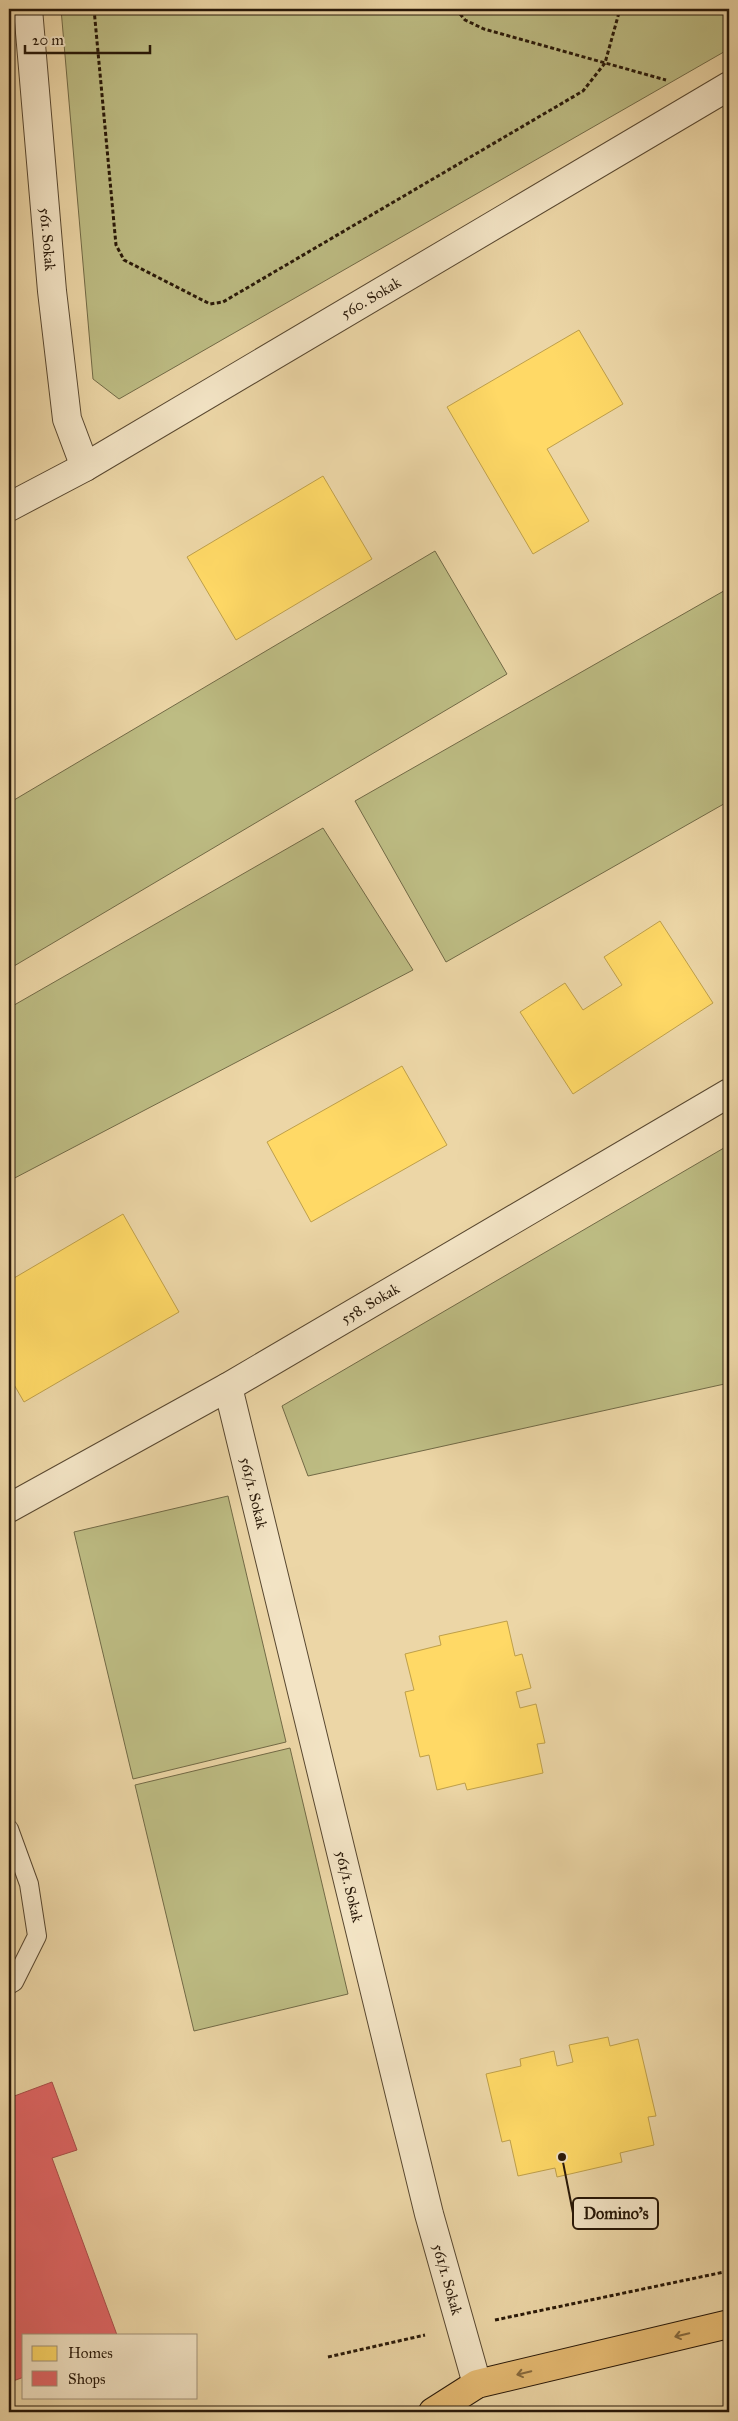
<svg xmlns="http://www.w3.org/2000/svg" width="738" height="2421" viewBox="0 0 738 2421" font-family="'IM FELL Great Primer',serif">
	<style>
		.green { fill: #bdbc83; stroke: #726a46 }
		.homes { fill: #ffd966; stroke: #be9f4a }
		.shops { fill: #e06666; stroke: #a94f4a }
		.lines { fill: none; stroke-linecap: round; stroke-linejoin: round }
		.service-casing { stroke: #594830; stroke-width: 20 }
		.minor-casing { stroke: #594830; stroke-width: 30 }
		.primary-casing { stroke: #281808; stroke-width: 30 }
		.path { stroke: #281808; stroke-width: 3; stroke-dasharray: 4 2.5; stroke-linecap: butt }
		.service { stroke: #f3e4c5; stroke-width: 18 }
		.minor { stroke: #f3e4c5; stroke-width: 28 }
		.primary { stroke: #e6bb73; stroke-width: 28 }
		.oneway { stroke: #876a3e }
		.labels { text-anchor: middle; stroke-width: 5; stroke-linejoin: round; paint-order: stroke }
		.street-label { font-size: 15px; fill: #281808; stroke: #f3e4c5 }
		.leader { fill: none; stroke: #281808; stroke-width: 2 }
		.callout-dot { fill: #281808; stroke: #f3e4c5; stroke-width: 2 }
		.callout { fill: #f3e4c5; stroke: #281808; stroke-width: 2 }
		.callout-label { font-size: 16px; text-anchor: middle; font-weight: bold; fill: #281808 }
	</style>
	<rect width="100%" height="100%" fill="#ecd6a6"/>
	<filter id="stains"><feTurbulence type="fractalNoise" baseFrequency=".004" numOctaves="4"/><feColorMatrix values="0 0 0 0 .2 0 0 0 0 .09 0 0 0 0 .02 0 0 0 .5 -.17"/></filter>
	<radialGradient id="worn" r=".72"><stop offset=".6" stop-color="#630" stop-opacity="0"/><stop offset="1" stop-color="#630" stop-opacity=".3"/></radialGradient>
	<g class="green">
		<path d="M61,9H729V49L119,399L93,379Z"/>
		<path d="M435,551L507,674L9,969V803Z"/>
		<path d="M729,588V801L446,962L355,801Z"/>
		<path d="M323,828L413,970L9,1181V1008Z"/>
		<path d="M729,1145V1383L308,1476L282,1406Z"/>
		<path d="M228,1496L286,1742L133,1779L74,1532Z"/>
		<path d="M290,1748L348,1994L194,2031L135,1785Z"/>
	</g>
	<g class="homes">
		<path d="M579,330L623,404L547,449L589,521L533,554L447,407Z"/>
		<path d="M323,476L372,559L236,640L187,557Z"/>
		<path d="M660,921L713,1003L573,1094L520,1012L565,983L583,1010L622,985L604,957Z"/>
		<path d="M402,1066L447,1145L311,1222L267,1142Z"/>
		<path d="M123,1214L179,1312L24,1402L9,1376V1281Z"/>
		<path d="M507,1621L515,1656L522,1654L531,1688L516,1692L520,1708L536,1704L545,1743L537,1744L543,1773L467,1790L465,1783L437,1790L429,1755L420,1757L405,1692L414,1690L405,1654L441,1645L439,1636Z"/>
		<path d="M608,2037L610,2046L638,2039L656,2116L648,2117L654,2145L620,2153L622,2162L557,2177L555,2168L518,2176L510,2140L502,2142L486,2074L521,2066L520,2059L554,2051L557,2066L573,2062L569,2045Z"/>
	</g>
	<path class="shops" d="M52,2082L77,2150L52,2158L117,2335H24V2377L13,2381L9,2370V2098Z"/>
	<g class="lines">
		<defs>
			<path id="service" d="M9,1829L29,1884L37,1936L14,1982L9,1985"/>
			<g id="minor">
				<path id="s1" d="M28,9L52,291L67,419L85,467"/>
				<path id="s2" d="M9,507L85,467L729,86"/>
				<path id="s3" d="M228,1387L429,2214L477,2384"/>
				<path id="s4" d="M9,1508L228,1387L729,1093"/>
			</g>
			<path id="primary" d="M433,2412L477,2384L729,2324"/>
		</defs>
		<use href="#service" class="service-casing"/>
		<use href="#minor" class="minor-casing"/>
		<use href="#primary" class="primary-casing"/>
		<g class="path">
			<path d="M94,9L116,245L124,260L210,304L223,302L583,91L605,63L620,9"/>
			<path d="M456,9L465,20L484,29L666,80"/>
			<path d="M495,2320L729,2271"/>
			<path d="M328,2357L425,2335"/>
		</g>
		<use href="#service" class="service"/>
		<use href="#minor" class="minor"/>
		<use href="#primary" class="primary"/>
	</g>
	<defs><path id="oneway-shaft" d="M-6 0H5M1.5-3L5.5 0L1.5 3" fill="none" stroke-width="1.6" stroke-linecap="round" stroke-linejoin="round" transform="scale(1.25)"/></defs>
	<g class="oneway">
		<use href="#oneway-shaft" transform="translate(682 2335) rotate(167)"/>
		<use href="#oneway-shaft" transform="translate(524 2373) rotate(167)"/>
	</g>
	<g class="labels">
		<g class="street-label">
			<text dy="5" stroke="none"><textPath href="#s1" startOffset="231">561. Sokak</textPath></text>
			<text dy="5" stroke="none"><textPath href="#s2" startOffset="418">560. Sokak</textPath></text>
			<text dy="5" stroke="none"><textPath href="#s4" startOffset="415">558. Sokak</textPath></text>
			<text dy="5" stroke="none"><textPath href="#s3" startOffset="109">561/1. Sokak</textPath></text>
			<text dy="5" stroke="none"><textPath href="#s3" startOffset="514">561/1. Sokak</textPath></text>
			<text dy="5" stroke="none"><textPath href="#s3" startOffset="919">561/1. Sokak</textPath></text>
		</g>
	</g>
	<path class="leader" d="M562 2157L573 2213"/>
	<circle class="callout-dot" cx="562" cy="2157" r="5"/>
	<rect class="callout" x="573" y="2198" width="85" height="31" rx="5"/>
	<g class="callout-label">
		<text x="616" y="2219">Domino's</text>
	</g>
	<rect width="738" height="2421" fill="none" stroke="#ecd6a6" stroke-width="30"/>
	<rect x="10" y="10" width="718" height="2401" fill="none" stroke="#281808" stroke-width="2.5"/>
	<rect x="15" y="15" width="708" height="2391" fill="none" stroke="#281808"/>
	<rect x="22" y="2334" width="175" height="65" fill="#f3e4c5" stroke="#a29279"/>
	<rect x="32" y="2346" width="25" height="15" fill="#ffd966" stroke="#a29279"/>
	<text x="68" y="2358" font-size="15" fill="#281808">Homes</text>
	<rect x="32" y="2371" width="25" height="15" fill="#e06666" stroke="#a29279"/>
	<text x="68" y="2384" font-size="15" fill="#281808">Shops</text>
	<path d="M25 45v8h125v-8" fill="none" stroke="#281808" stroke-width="2.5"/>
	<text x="32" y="45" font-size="15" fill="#281808" stroke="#f3e4c5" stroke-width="4" paint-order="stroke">20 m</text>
	<rect width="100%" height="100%" filter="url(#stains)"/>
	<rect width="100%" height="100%" fill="url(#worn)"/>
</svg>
